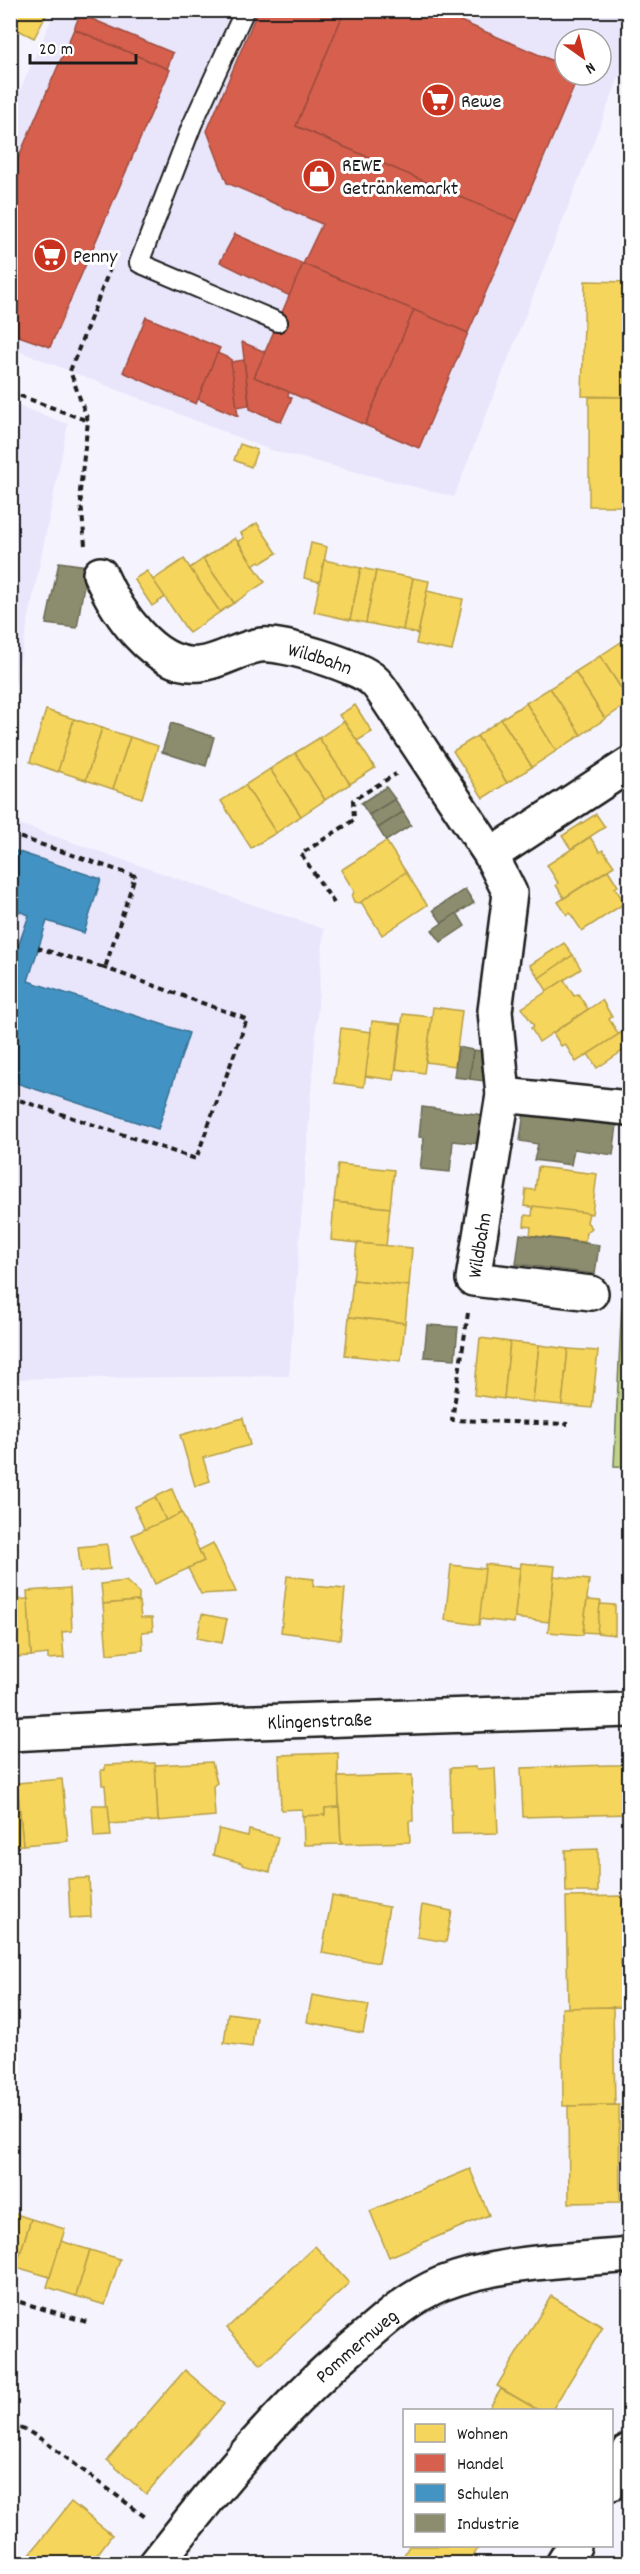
<svg xmlns="http://www.w3.org/2000/svg" width="640" height="2574" viewBox="0 0 640 2574" font-family="Dekko,sans-serif">
	<style>
		.built { fill: #e9e6fc; fill-rule: evenodd }
		.green { fill: #c0d287; stroke: #6e7752; stroke-width: 1.5 }
		.homes { fill: #f6d55c; stroke: #b59e49; stroke-width: 1.5 }
		.shops { fill: #d6604d; stroke: #9e4c3e; stroke-width: 1.5 }
		.schools { fill: #4393c3; stroke: #376f91; stroke-width: 1.5 }
		.industry { fill: #8c8c6e; stroke: #6a6a55; stroke-width: 1.5 }
		.lines { fill: none; stroke-linecap: round; stroke-linejoin: round }
		.service-casing { stroke: #1c1c1c; stroke-width: 22 }
		.minor-casing { stroke: #1c1c1c; stroke-width: 38 }
		.tertiary-casing { stroke: #1c1c1c; stroke-width: 38 }
		.path { stroke: #1c1c1c; stroke-width: 4; stroke-dasharray: 6 4.5; stroke-linecap: butt }
		.service { stroke: #fff; stroke-width: 18 }
		.minor { stroke: #fff; stroke-width: 33 }
		.tertiary { stroke: #fff; stroke-width: 33 }
		.labels { text-anchor: middle; stroke-width: 6; stroke-linejoin: round; paint-order: stroke }
		.poi-label { font-size: 20px; fill: #1c1c1c; stroke: #fff; text-anchor: start }
		.street-label { font-size: 20px; fill: #1c1c1c; stroke: #fff }
	</style>
	<rect width="100%" height="100%" fill="#f5f4fe"/>
	<filter id="ink" filterUnits="userSpaceOnUse"><feTurbulence type="fractalNoise" baseFrequency=".0167" numOctaves="2"/><feDisplacementMap in="SourceGraphic" scale="12" xChannelSelector="R" yChannelSelector="G"/><feConvolveMatrix kernelMatrix="1 2 1 2 8 2 1 2 1" color-interpolation-filters="sRGB"/></filter>
	<g filter="url(#ink)">
		<g class="built">
			<path d="M55,11H629V52L454,497L270,450L11,348V110ZM565,39H601V75H565Z"/>
			<path d="M11,403L68,424L11,707L10,403Z"/>
			<path d="M11,821L324,929L289,1376L11,1379Z"/>
		</g>
		<path class="green" d="M629,1156V1467L614,1466Z"/>
		<g class="homes">
			<path d="M10,10H49L34,38L10,26Z"/>
			<path d="M585,281L630,282V397L582,396Z"/>
			<rect x="589" y="397" width="41" height="109"/>
			<path d="M240,444L257,450L251,467L234,460Z"/>
			<path d="M257,523L277,553L261,563L259,561L253,565L238,541L244,538L241,533Z"/>
			<path d="M235,538L265,582L234,603L203,559Z"/>
			<path d="M311,543L327,547L320,582L304,578Z"/>
			<path d="M184,559L220,612L189,633L153,580Z"/>
			<path d="M203,559L234,603L220,612L190,568Z"/>
			<path d="M324,560L361,568L350,620L314,612Z"/>
			<path d="M361,568L376,571L366,623L350,620Z"/>
			<path d="M147,571L165,597L152,606L134,579Z"/>
			<path d="M376,571L413,578L403,630L366,623Z"/>
			<path d="M413,578L429,581L418,634L403,630Z"/>
			<path d="M427,591L463,599L452,651L416,644Z"/>
			<path d="M624,640L630,649V702L600,656Z"/>
			<path d="M600,656L630,702L605,719L575,672Z"/>
			<path d="M575,672L605,719L581,735L550,688Z"/>
			<path d="M550,688L581,735L556,751L526,703Z"/>
			<path d="M526,703L556,751L532,767L501,719Z"/>
			<path d="M355,705L372,732L357,741L339,715Z"/>
			<path d="M46,710L74,719L58,772L30,762Z"/>
			<path d="M74,719L102,728L86,780L58,771Z"/>
			<path d="M501,719L532,767L507,783L477,736Z"/>
			<path d="M344,721L375,768L350,784L319,738Z"/>
			<path d="M102,728L130,737L113,789L86,780Z"/>
			<path d="M477,736L507,783L483,798L453,751Z"/>
			<path d="M130,737L158,746L142,798L113,789Z"/>
			<path d="M319,738L350,784L325,800L295,753Z"/>
			<path d="M295,753L325,800L301,816L270,769Z"/>
			<path d="M270,769L301,816L276,833L245,785Z"/>
			<path d="M245,785L276,833L251,848L221,801Z"/>
			<path d="M596,814L605,827L571,849L562,836Z"/>
			<path d="M590,837L600,852L603,850L614,866L564,898L556,885L558,883L547,865Z"/>
			<path d="M386,841L406,872L360,903L354,902L352,897L354,891L341,870Z"/>
			<path d="M608,870L618,886L615,888L625,903L582,931L570,913L567,915L558,902Z"/>
			<path d="M406,872L427,905L382,935L361,902Z"/>
			<path d="M564,943L573,955L539,978L530,965Z"/>
			<path d="M573,955L581,969L547,991L539,978Z"/>
			<path d="M564,980L574,996L578,994L588,1009L539,1042L531,1028L534,1026L522,1008Z"/>
			<path d="M602,1000L612,1017L609,1019L619,1035L576,1062L565,1044L561,1046L553,1033Z"/>
			<path d="M433,1007L462,1011L455,1066L426,1062Z"/>
			<path d="M403,1014L432,1017L424,1073L396,1069Z"/>
			<path d="M372,1021L401,1024L394,1080L365,1076Z"/>
			<path d="M341,1028L371,1032L364,1087L334,1083Z"/>
			<path d="M622,1032L630,1046L597,1068L588,1054Z"/>
			<path d="M338,1164L394,1170L390,1208L334,1202Z"/>
			<path d="M538,1167L597,1174L592,1214L524,1206L526,1189L535,1190Z"/>
			<path d="M334,1202L390,1208L386,1246L331,1240Z"/>
			<path d="M533,1206L589,1213L587,1222L592,1228L586,1233L585,1242L530,1236L531,1227L524,1226L525,1215L532,1216Z"/>
			<path d="M357,1243L412,1248L409,1286L353,1280Z"/>
			<path d="M353,1280L409,1286L405,1323L349,1317Z"/>
			<path d="M349,1317L405,1323L401,1361L345,1355Z"/>
			<path d="M480,1338L510,1342L504,1399L474,1395Z"/>
			<path d="M510,1342L539,1345L533,1402L504,1398Z"/>
			<path d="M539,1345L568,1349L562,1405L533,1402Z"/>
			<path d="M568,1349L598,1351L592,1408L562,1405Z"/>
			<path d="M243,1418L250,1445L203,1458L210,1481L195,1486L180,1435Z"/>
			<path d="M172,1489L182,1513L166,1521L155,1497Z"/>
			<path d="M155,1497L166,1521L145,1530L134,1507Z"/>
			<path d="M182,1513L204,1561L155,1584L132,1535Z"/>
			<path d="M213,1543L236,1592L201,1594L188,1568L204,1561L199,1550Z"/>
			<path d="M107,1544L110,1569L81,1572L78,1547Z"/>
			<path d="M521,1563L555,1566L549,1622L514,1618Z"/>
			<path d="M485,1564L520,1568L514,1623L479,1619Z"/>
			<path d="M451,1565L485,1569L479,1625L445,1620Z"/>
			<path d="M287,1576L314,1579L313,1586L345,1589L340,1640L281,1632Z"/>
			<path d="M554,1576L589,1580L583,1635L548,1632Z"/>
			<path d="M126,1581L139,1593V1601L103,1604L101,1584Z"/>
			<path d="M70,1588L72,1631L62,1632L64,1658L48,1659V1654L31,1656L27,1591Z"/>
			<path d="M28,1599L31,1656L13,1657V1662H10V1600Z"/>
			<path d="M587,1600L601,1601L597,1633L583,1632Z"/>
			<path d="M139,1601L141,1618H152L153,1631L142,1632L143,1650L107,1654L103,1604Z"/>
			<path d="M600,1604L615,1605V1635L597,1633Z"/>
			<path d="M202,1614L227,1619L222,1643L197,1638Z"/>
			<path d="M338,1753L339,1807L325,1808V1815L302,1816V1809L281,1810L279,1755Z"/>
			<path d="M212,1762L217,1783L213,1786L215,1816L158,1821L155,1765Z"/>
			<path d="M155,1763L158,1821L108,1824L105,1785H102L101,1770H105V1765Z"/>
			<path d="M609,1765H630V1814L523,1817L521,1768Z"/>
			<path d="M476,1767V1769L495,1768L498,1833L452,1834L450,1768Z"/>
			<path d="M412,1775L413,1821H409L410,1842L341,1844L338,1777Z"/>
			<path d="M62,1779L68,1841L23,1845L17,1783Z"/>
			<path d="M17,1783L23,1845L10,1846V1784Z"/>
			<path d="M92,1805H108L111,1836L94,1837Z"/>
			<path d="M339,1807L341,1844L304,1845L303,1816L325,1815V1808Z"/>
			<path d="M219,1829L248,1836L249,1830L278,1837L270,1872L242,1865V1863L213,1855Z"/>
			<path d="M598,1849V1892H566L565,1850Z"/>
			<path d="M89,1878L91,1917L70,1918L68,1879Z"/>
			<path d="M332,1896L389,1907L379,1963L322,1953Z"/>
			<path d="M624,1896L625,1953L621,1952V1965L625,1964L626,2007L568,2008L566,1897Z"/>
			<path d="M422,1905L452,1911L446,1942L417,1937Z"/>
			<path d="M312,1995L369,2005L363,2033L307,2022Z"/>
			<path d="M613,2007L615,2105L563,2106L562,2008Z"/>
			<path d="M228,2013L256,2017L252,2047L224,2043Z"/>
			<path d="M619,2105L620,2202L569,2203L568,2106Z"/>
			<path d="M470,2169L489,2215L389,2257L370,2211Z"/>
			<path d="M10,2212L31,2219L16,2267L10,2265Z"/>
			<path d="M31,2219L65,2229L50,2277L16,2267Z"/>
			<path d="M61,2241L90,2250L76,2296L47,2287Z"/>
			<path d="M315,2246L349,2283L261,2365L227,2328Z"/>
			<path d="M90,2250L120,2259L105,2305L76,2296Z"/>
			<path d="M551,2296L603,2327L552,2410H538L497,2386Z"/>
			<path d="M185,2370L224,2404L146,2494L107,2460Z"/>
			<path d="M501,2389L538,2410H488Z"/>
			<path d="M71,2502L112,2535L90,2564H22Z"/>
			<path d="M409,2546H479L469,2564H399Z"/>
		</g>
		<g class="shops">
			<path d="M258,10H345L296,126L517,221L468,333L303,264L322,224L227,183L207,131Z"/>
			<path d="M345,10H435L565,66V75H579L517,221L296,126Z"/>
			<path d="M80,14L173,53L167,69L74,29Z"/>
			<path d="M74,29L170,70L50,347L10,333V177Z"/>
			<path d="M235,234L303,264L290,296L220,262Z"/>
			<path d="M303,264L414,310L365,425L254,377Z"/>
			<path d="M414,310L468,333L419,448L365,425Z"/>
			<path d="M146,317L220,348L196,404L123,372Z"/>
			<path d="M242,342L265,352L254,377L289,392L288,396L292,398L281,422L250,409Z"/>
			<path d="M217,353L231,359L238,416L198,399Z"/>
			<path d="M244,360L249,405L237,407L231,362Z"/>
		</g>
		<path class="schools" d="M10,849L101,879L84,933L47,921L28,981L189,1033L158,1129L10,1081V970L29,915L10,908Z"/>
		<g class="industry">
			<path d="M59,562L87,566L77,628L46,624Z"/>
			<path d="M171,723L214,737L206,766L162,752Z"/>
			<path d="M386,787L395,799L369,815L361,803Z"/>
			<path d="M395,799L403,812L378,828L369,815Z"/>
			<path d="M403,812L411,825L386,841L378,828Z"/>
			<path d="M465,889L474,903L442,923L433,910Z"/>
			<path d="M457,913L465,926L441,942L432,930Z"/>
			<path d="M458,1047L473,1050L470,1079L454,1077Z"/>
			<path d="M473,1050L489,1052L485,1081L470,1079Z"/>
			<path d="M422,1107L483,1115L480,1144L453,1141L450,1172L420,1169L424,1138L419,1137Z"/>
			<path d="M524,1112L617,1125L613,1155L574,1149L571,1165L534,1160L538,1144L520,1141Z"/>
			<path d="M520,1234L599,1245L595,1274L516,1264Z"/>
			<path d="M427,1325L458,1327L455,1359L424,1357Z"/>
		</g>
		<g class="lines">
			<defs>
				<path id="service" d="M245,10L192,125L139,263L278,322"/>
				<g id="minor">
					<path id="s1" d="M100,574C116,610 153,669 200,664C221,662 239,648 261,645C281,642 358,666 373,680C379,685 383,692 387,698L491,855"/>
					<path d="M503,1095L628,1108"/>
					<path id="s2" d="M591,1293L473,1279L503,1095L495,1011L510,893L491,855L630,764"/>
					<path d="M612,2483L630,2450"/>
					<path id="s3" d="M156,2564C220,2482 285,2402 366,2336C389,2316 412,2296 441,2284C500,2261 567,2261 630,2255"/>
					<path d="M563,2564L574,2546"/>
				</g>
				<g id="tertiary">
					<path id="s4" d="M10,1734L223,1723L630,1710"/>
				</g>
			</defs>
			<use href="#service" class="service-casing"/>
			<use href="#minor" class="minor-casing"/>
			<use href="#tertiary" class="tertiary-casing"/>
			<g class="path">
				<path d="M10,392L88,421L70,371L111,266"/>
				<path d="M85,545L80,491L88,421"/>
				<path d="M10,834L135,876L105,968L38,948"/>
				<path d="M334,903L301,854L354,820L353,800L396,774"/>
				<path d="M10,1097L196,1159L247,1019L102,967"/>
				<path d="M468,1313L452,1420L568,1424"/>
				<path d="M10,2299L87,2322"/>
				<path d="M10,2425L28,2431L44,2441L148,2519"/>
			</g>
			<use href="#service" class="service"/>
			<use href="#minor" class="minor"/>
			<use href="#tertiary" class="tertiary"/>
		</g>
	</g>
	<defs>
		<symbol id="supermarket-disc" viewBox="-11 -11 22 22"><circle r="9.5" fill="#c8321e" stroke="#fff"/><path d="M-6-5.5h2.5l.6 2H6L4.5 2H-2.5L-4.4-4H-6ZM-1.5 3.2a1.3 1.3 0 1 0 .1 0ZM3 3.2a1.3 1.3 0 1 0 .1 0Z" fill="#fff"/></symbol>
		<symbol id="shop-disc" viewBox="-11 -11 22 22"><circle r="9.5" fill="#c8321e" stroke="#fff"/><path d="M-5-2.5h2.3a2.7 3.5 0 0 1 5.4 0H5L5.5 6h-11ZM-1.5-2.5h3a1.5 2.3 0 0 0-3 0Z" fill="#fff"/></symbol>
	</defs>
	<g fill-rule="evenodd">
		<use href="#supermarket-disc" x="419" y="81" width="38" height="38"/>
		<use href="#shop-disc" x="300" y="157" width="38" height="38"/>
		<use href="#supermarket-disc" x="31" y="236" width="38" height="38"/>
	</g>
	<g class="labels">
		<g class="poi-label">
			<text x="461" y="107">Rewe</text>
			<text x="342" y="171">REWE<tspan x="342" dy="23">Getränkemarkt</tspan></text>
			<text x="73" y="262">Penny</text>
		</g>
		<g class="street-label">
			<text dy="7" stroke="none"><textPath href="#s1" startOffset="268">Wildbahn</textPath></text>
			<text dy="7" stroke="none"><textPath href="#s2" startOffset="153">Wildbahn</textPath></text>
			<text dy="7" stroke="none"><textPath href="#s4" startOffset="310">Klingenstraße</textPath></text>
			<text dy="7" stroke="none"><textPath href="#s3" startOffset="297">Pommernweg</textPath></text>
		</g>
	</g>
	<rect width="640" height="2574" fill="none" stroke="#fff" stroke-width="36"/>
	<rect x="18" y="18" width="604" height="2538" fill="none" stroke="#1c1c1c" stroke-width="2" filter="url(#ink)"/>
	<rect x="403" y="2409" width="210" height="138" fill="#ffffff" stroke="#a4a4a4" stroke-width="1.5"/>
	<rect x="415" y="2424" width="30" height="18" fill="#f6d55c" stroke="#a4a4a4" stroke-width="1.5"/>
	<text x="457" y="2439" font-size="18" fill="#1c1c1c">Wohnen</text>
	<rect x="415" y="2454" width="30" height="18" fill="#d6604d" stroke="#a4a4a4" stroke-width="1.5"/>
	<text x="457" y="2469" font-size="18" fill="#1c1c1c">Handel</text>
	<rect x="415" y="2484" width="30" height="18" fill="#4393c3" stroke="#a4a4a4" stroke-width="1.5"/>
	<text x="457" y="2499" font-size="18" fill="#1c1c1c">Schulen</text>
	<rect x="415" y="2514" width="30" height="18" fill="#8c8c6e" stroke="#a4a4a4" stroke-width="1.5"/>
	<text x="457" y="2529" font-size="18" fill="#1c1c1c">Industrie</text>
	<g transform="translate(583 57) rotate(146)"><circle r="28" fill="#ffffff" stroke="#a4a4a4" stroke-width="1.5"/>
	<path d="M0-4.5L10 22L0 15L-10 22Z" fill="#c8321e"/>
	<text y="-9" font-size="16" font-weight="bold" text-anchor="middle" fill="#1c1c1c">N</text>
	</g>
	<path d="M30 54v9h106v-9" fill="none" stroke="#1c1c1c" stroke-width="3"/>
	<text x="39" y="54" font-size="18" fill="#1c1c1c" stroke="#ffffff" stroke-width="4.5" paint-order="stroke">20 m</text>
</svg>
